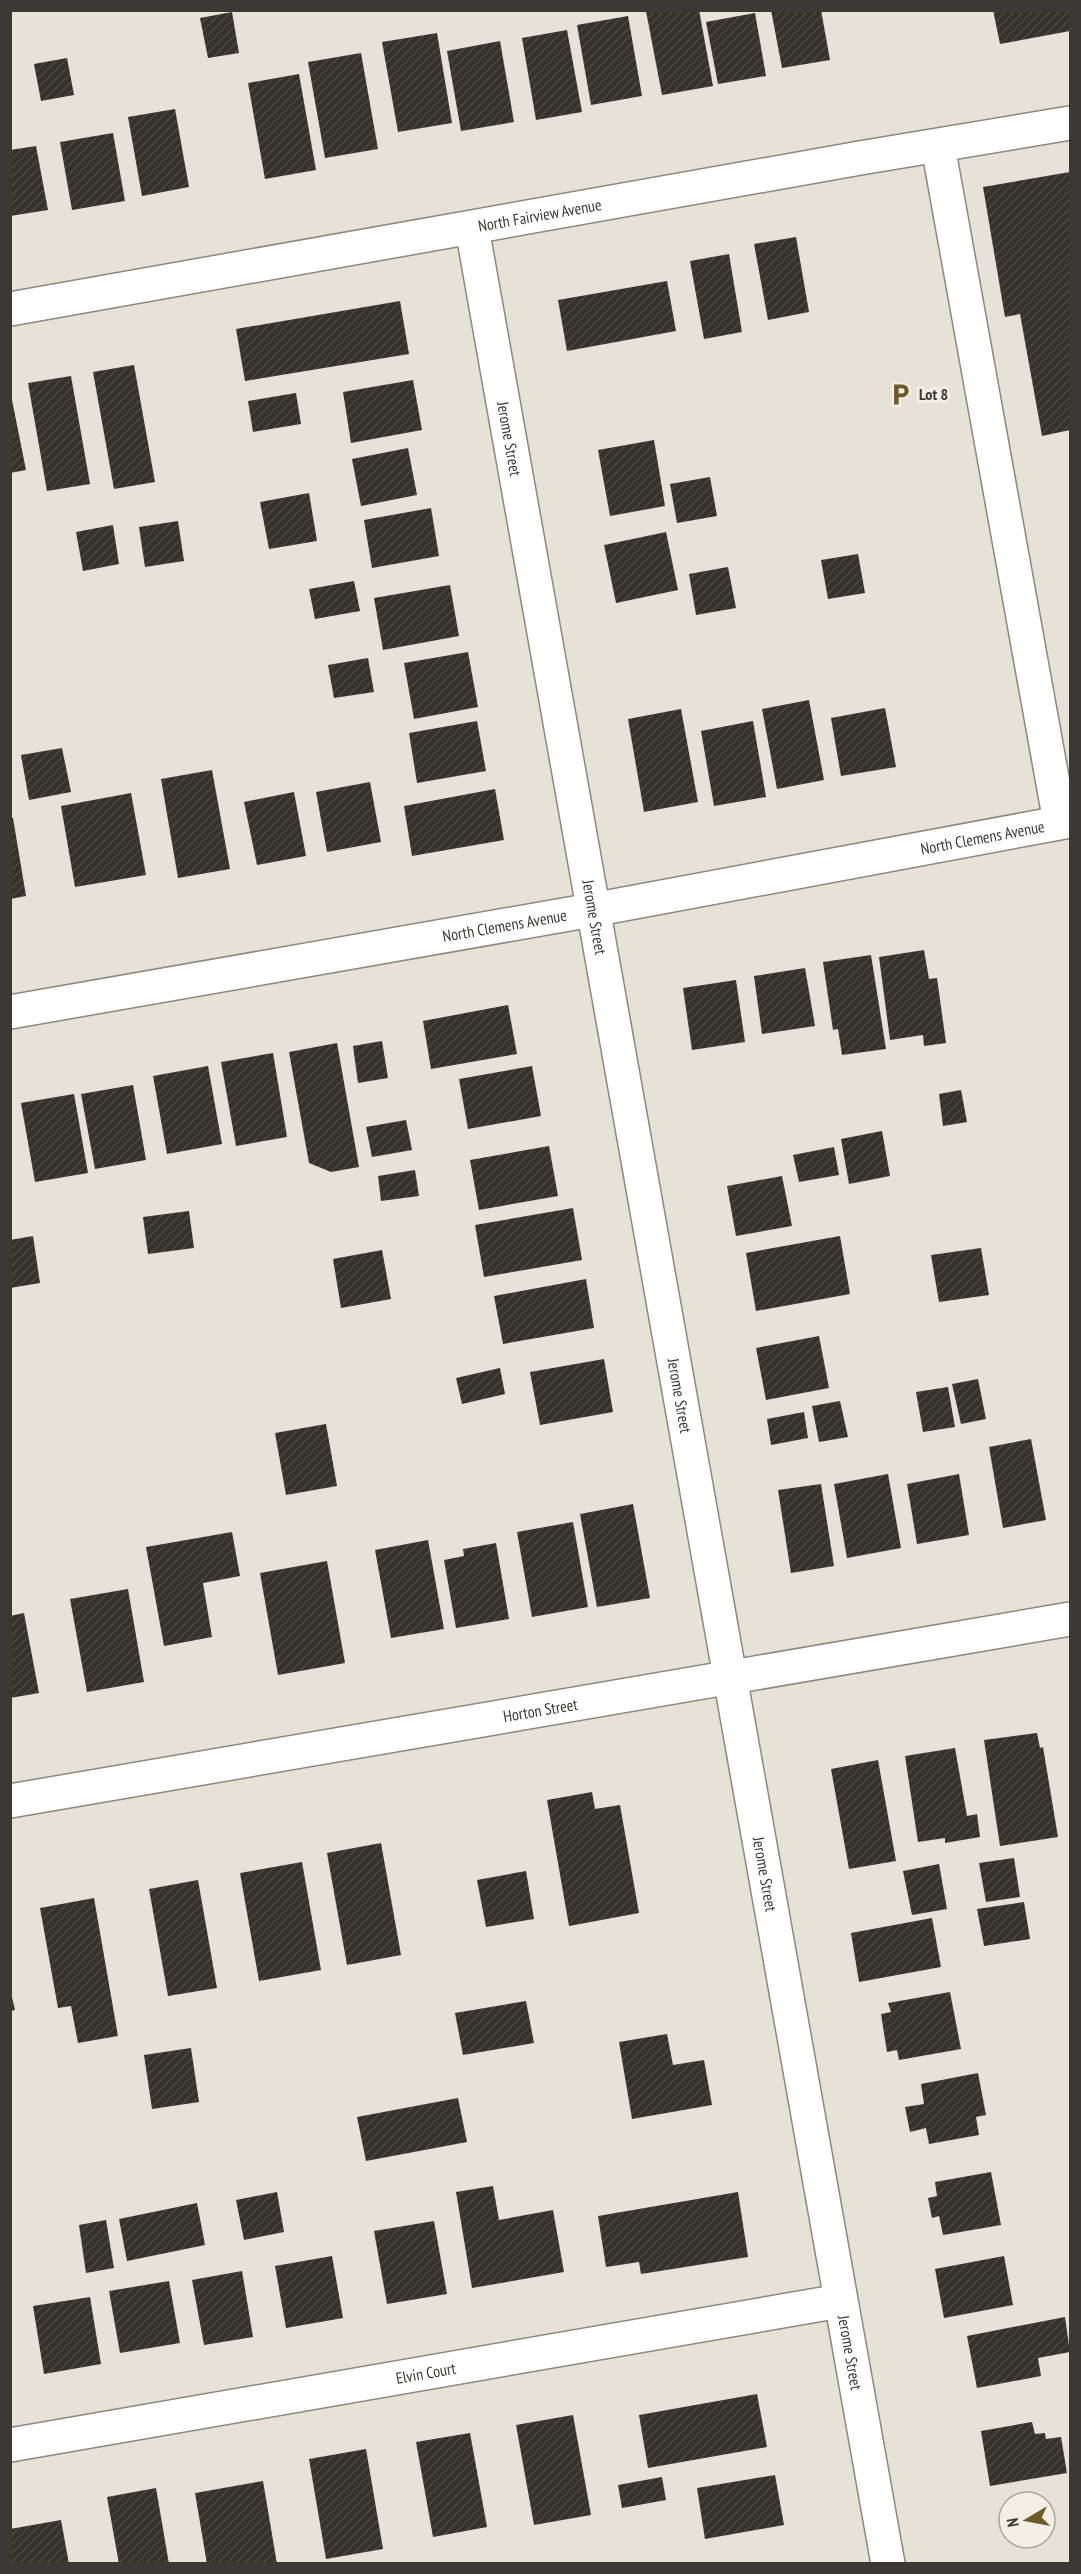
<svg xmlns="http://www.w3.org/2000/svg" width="1081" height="2574" viewBox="0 0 1081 2574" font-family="'PT Sans Narrow',sans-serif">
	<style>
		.building { fill: url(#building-hatch) }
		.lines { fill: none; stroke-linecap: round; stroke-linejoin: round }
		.minor-casing { stroke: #8c887f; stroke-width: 36 }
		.minor { stroke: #fff; stroke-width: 33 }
		.labels { text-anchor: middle; stroke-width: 6; stroke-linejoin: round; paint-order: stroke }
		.street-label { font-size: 16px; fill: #3a3935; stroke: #f3efe5 }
		.poi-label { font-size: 16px; font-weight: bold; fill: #3a3935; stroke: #f3efe5; text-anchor: start }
	</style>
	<defs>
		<pattern id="building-hatch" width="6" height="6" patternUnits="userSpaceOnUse" patternTransform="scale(1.5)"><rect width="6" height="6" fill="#35322a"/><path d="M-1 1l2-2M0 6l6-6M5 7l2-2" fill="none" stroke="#4a4841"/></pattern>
	</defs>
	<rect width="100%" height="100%" fill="#e6e2d8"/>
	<g class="building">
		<path d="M699,10L713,86L662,95L646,11Z"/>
		<path d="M771,10H821L830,60L782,68Z"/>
		<path d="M993,10H1070V31L1000,44Z"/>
		<path d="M232,12L239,53L208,58L200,18Z"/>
		<path d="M755,13L766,76L718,84L706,22Z"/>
		<path d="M628,16L642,96L591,105L577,25Z"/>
		<path d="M567,30L582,112L536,120L522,38Z"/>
		<path d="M437,33L452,123L398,132L382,42Z"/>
		<path d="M500,41L514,122L461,131L447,51Z"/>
		<path d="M361,53L378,149L325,158L308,62Z"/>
		<path d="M67,58L74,95L41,101L34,64Z"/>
		<path d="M299,74L316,170L265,179L248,83Z"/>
		<path d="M175,109L189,187L142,196L128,117Z"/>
		<path d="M113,133L125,201L72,210L60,142Z"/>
		<path d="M36,146L48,210L10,216V150Z"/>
		<path d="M1070,172V430L1042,436L1020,314L1005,317L983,187Z"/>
		<path d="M796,237L809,312L768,320L754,244Z"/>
		<path d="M729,254L742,332L704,339L690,261Z"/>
		<path d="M667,281L676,331L567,351L558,300Z"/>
		<path d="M400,301L409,354L245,381L236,329Z"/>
		<path d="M134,365L155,482L114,489L93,372Z"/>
		<path d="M71,376L90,484L47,491L28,383Z"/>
		<path d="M413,380L422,430L351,443L343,392Z"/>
		<path d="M10,390L26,470L10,473Z"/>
		<path d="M296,393L301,424L253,432L248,401Z"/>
		<path d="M654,440L665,506L610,516L598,450Z"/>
		<path d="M408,448L417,495L361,506L352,459Z"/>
		<path d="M710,477L717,516L677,523L670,484Z"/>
		<path d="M309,493L317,541L269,549L260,502Z"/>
		<path d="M431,508L439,556L372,568L364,520Z"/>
		<path d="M178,521L184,561L145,567L139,527Z"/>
		<path d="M113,525L119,564L83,571L76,532Z"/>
		<path d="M666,532L678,590L616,603L604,545Z"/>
		<path d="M858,554L865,593L828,599L821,560Z"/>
		<path d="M728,567L736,608L696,615L689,574Z"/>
		<path d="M354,581L360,611L315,619L309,589Z"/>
		<path d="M450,585L459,636L383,650L374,598Z"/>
		<path d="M468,652L478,707L414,719L404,663Z"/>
		<path d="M368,658L374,692L334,698L328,665Z"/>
		<path d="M809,700L824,780L777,789L762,709Z"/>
		<path d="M885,708L896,767L841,776L831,718Z"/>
		<path d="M681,709L698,802L644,812L628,719Z"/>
		<path d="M477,721L486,771L417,783L409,733Z"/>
		<path d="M753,721L766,797L714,806L701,731Z"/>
		<path d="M62,748L71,792L29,800L21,755Z"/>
		<path d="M212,770L230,869L178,878L161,779Z"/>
		<path d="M370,782L381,842L327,852L316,792Z"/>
		<path d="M495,789L504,840L412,856L404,806Z"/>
		<path d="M294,792L306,856L257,865L244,802Z"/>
		<path d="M131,793L146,875L75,887L61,806Z"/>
		<path d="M10,818H13L26,896L10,899Z"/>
		<path d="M924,950L929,979L937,978L946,1043L924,1046L923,1035L890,1040L879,957Z"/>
		<path d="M871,955L886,1049L842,1055L838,1029L833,1030L823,962Z"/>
		<path d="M805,968L815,1026L762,1034L754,976Z"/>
		<path d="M736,980L745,1042L692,1050L683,988Z"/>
		<path d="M508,1005L517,1054L431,1069L423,1021Z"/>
		<path d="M382,1041L388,1078L358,1083L353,1046Z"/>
		<path d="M337,1043L359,1167L331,1172L309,1163L289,1052Z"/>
		<path d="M273,1053L287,1137L236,1146L221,1062Z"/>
		<path d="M208,1066L222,1144L167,1154L153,1076Z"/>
		<path d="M532,1066L541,1116L468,1129L459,1079Z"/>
		<path d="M133,1085L146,1160L95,1169L81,1094Z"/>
		<path d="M961,1090L967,1122L943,1126L939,1094Z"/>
		<path d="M74,1094L88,1173L35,1182L21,1103Z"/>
		<path d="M406,1120L412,1150L372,1157L366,1127Z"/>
		<path d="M882,1131L890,1176L849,1184L841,1139Z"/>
		<path d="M549,1146L558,1196L479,1210L470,1160Z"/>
		<path d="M834,1147L839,1175L799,1182L793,1155Z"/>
		<path d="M415,1170L419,1196L381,1201L378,1176Z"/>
		<path d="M782,1176L792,1226L736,1236L727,1186Z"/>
		<path d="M573,1208L582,1260L484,1277L475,1225Z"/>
		<path d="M189,1211L194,1248L148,1254L143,1217Z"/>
		<path d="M33,1236L40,1283L10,1288V1240Z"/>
		<path d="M840,1236L850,1294L756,1311L746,1253Z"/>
		<path d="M981,1248L989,1295L939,1302L931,1255Z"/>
		<path d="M382,1250L391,1299L341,1308L333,1259Z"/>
		<path d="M586,1279L594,1328L503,1344L494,1296Z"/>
		<path d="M819,1336L829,1388L766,1400L756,1348Z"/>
		<path d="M604,1359L613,1412L540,1425L530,1372Z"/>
		<path d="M500,1368L505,1394L462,1404L456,1378Z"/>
		<path d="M978,1379L986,1419L961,1424L952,1384Z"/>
		<path d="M948,1387L955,1427L923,1432L916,1392Z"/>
		<path d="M840,1401L848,1437L819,1442L812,1406Z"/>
		<path d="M804,1412L808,1438L771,1445L767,1419Z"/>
		<path d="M326,1424L337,1486L286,1495L275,1433Z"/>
		<path d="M1031,1439L1046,1520L1003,1528L989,1447Z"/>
		<path d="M888,1474L901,1548L847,1558L834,1484Z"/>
		<path d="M959,1474L969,1535L917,1544L907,1484Z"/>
		<path d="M821,1484L834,1566L791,1573L778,1490Z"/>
		<path d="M633,1504L650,1598L597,1607L580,1514Z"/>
		<path d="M573,1522L588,1607L532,1617L517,1532Z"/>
		<path d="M232,1532L240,1576L203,1583L212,1637L164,1646L146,1547Z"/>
		<path d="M428,1540L444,1629L391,1638L375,1550Z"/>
		<path d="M496,1543L509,1619L456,1628L444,1560L464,1556L463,1549Z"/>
		<path d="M327,1561L345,1663L278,1675L260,1573Z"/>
		<path d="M128,1589L144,1682L87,1692L70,1599Z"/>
		<path d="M24,1613L39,1693L10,1698V1616Z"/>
		<path d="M1037,1733L1040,1748L1043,1747L1058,1837L1000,1846L984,1740Z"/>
		<path d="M955,1748L967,1816L977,1814L980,1837L945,1843V1838L918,1842L905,1756Z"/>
		<path d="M878,1760L896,1861L849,1869L831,1769Z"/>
		<path d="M592,1792L595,1809L620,1805L639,1913L569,1926L547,1800Z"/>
		<path d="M381,1843L401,1955L347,1965L327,1853Z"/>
		<path d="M1014,1858L1020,1897L986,1902L979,1863Z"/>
		<path d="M302,1862L321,1970L259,1981L240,1873Z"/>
		<path d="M939,1864L947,1909L912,1915L903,1871Z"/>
		<path d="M526,1871L534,1919L486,1927L477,1880Z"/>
		<path d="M198,1880L217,1988L168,1996L149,1889Z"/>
		<path d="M94,1898L118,2036L78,2043L71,2006L58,2008L40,1908Z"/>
		<path d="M1024,1902L1030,1939L984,1946L977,1909Z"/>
		<path d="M932,1918L941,1967L859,1982L851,1933Z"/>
		<path d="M10,1989L15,2010L10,2011Z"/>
		<path d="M950,1992L961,2049L899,2060L897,2050L887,2052L881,2014L891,2012L888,2003Z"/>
		<path d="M526,2001L534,2043L463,2055L455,2013Z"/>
		<path d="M667,2034L673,2065L704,2060L712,2105L632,2119L619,2042Z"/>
		<path d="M191,2048L199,2102L152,2109L144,2055Z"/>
		<path d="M978,2073L986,2115L976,2117L979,2135L929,2144L926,2128L910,2132L905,2107L924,2104L921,2084Z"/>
		<path d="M458,2098L467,2142L366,2161L357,2117Z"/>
		<path d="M991,2172L1001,2225L943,2235L939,2216L932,2218L928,2198L937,2196L935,2182Z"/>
		<path d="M493,2186L499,2220L553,2210L564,2272L472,2288L456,2192Z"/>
		<path d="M277,2192L284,2232L244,2240L236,2200Z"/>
		<path d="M738,2192L748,2257L641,2274L639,2262L606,2267L598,2216Z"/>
		<path d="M197,2203L205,2245L127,2261L119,2219Z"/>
		<path d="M106,2220L114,2268L86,2273L79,2225Z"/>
		<path d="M434,2221L447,2294L387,2304L374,2231Z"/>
		<path d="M332,2256L343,2318L286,2328L275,2266Z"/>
		<path d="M1004,2256L1013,2305L944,2318L935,2269Z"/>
		<path d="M242,2271L253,2337L204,2345L192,2280Z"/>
		<path d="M169,2281L180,2343L120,2353L109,2291Z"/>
		<path d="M90,2297L101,2364L44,2374L33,2306Z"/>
		<path d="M1065,2317L1070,2352L1038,2358L1041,2376L977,2388L967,2336Z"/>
		<path d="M757,2394L767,2447L648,2468L639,2415Z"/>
		<path d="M573,2415L591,2515L534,2525L516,2425Z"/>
		<path d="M1032,2422L1035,2434L1045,2433L1046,2439L1061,2437L1067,2473L990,2486L981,2431Z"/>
		<path d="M470,2433L487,2527L433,2537L416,2442Z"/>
		<path d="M366,2449L383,2549L326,2559L309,2459Z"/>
		<path d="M775,2475L784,2525L705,2539L697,2488Z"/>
		<path d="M662,2477L666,2500L622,2508L618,2485Z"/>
		<path d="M263,2481L277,2564H207L195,2493Z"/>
		<path d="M156,2488L169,2564H119L107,2497Z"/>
		<path d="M61,2520L69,2564H10V2529Z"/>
	</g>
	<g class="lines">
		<defs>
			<g id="minor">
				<path d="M938,146L1060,822"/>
				<path id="s1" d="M472,228L888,2564"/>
				<path id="s2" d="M10,309L860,158L1070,123"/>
				<path id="s3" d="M10,1012L592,910L1070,821"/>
				<path id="s4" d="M10,1801L1070,1619"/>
				<path id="s5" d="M10,2445L840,2301"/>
			</g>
		</defs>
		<use href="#minor" class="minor-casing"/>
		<use href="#minor" class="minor"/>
	</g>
	<defs>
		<symbol id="parking-bare" viewBox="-9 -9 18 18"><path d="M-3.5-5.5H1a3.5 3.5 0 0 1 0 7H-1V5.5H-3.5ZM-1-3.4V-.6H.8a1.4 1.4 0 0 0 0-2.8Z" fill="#6c5b29" stroke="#f3efe5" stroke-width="2.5" paint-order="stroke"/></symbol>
	</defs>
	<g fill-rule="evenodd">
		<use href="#parking-bare" x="884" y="378" width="33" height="33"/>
	</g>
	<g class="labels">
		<g class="street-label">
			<text dy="6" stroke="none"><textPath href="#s2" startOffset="538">North Fairview Avenue</textPath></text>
			<text dy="6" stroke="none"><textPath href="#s1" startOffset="214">Jerome Street</textPath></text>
			<text dy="6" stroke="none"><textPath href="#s3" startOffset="988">North Clemens Avenue</textPath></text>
			<text dy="6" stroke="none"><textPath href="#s1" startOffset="700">Jerome Street</textPath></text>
			<text dy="6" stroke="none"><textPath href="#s3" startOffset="502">North Clemens Avenue</textPath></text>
			<text dy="6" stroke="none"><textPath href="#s1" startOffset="1186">Jerome Street</textPath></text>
			<text dy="6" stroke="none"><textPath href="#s4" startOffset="538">Horton Street</textPath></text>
			<text dy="6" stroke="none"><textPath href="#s1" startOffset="1672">Jerome Street</textPath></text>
			<text dy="6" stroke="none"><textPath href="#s1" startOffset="2158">Jerome Street</textPath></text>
			<text dy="6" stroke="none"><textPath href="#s5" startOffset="422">Elvin Court</textPath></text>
		</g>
		<g class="poi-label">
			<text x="919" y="400">Lot 8</text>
		</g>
	</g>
	<rect width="1081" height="2574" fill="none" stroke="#3a3935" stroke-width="24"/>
	<g transform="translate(1027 2520) rotate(260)"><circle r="28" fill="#f3efe5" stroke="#a9a69f" stroke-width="1.5"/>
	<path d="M0-4.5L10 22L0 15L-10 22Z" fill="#6c5b29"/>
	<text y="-9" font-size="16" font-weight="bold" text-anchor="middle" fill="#3a3935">N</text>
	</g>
</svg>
